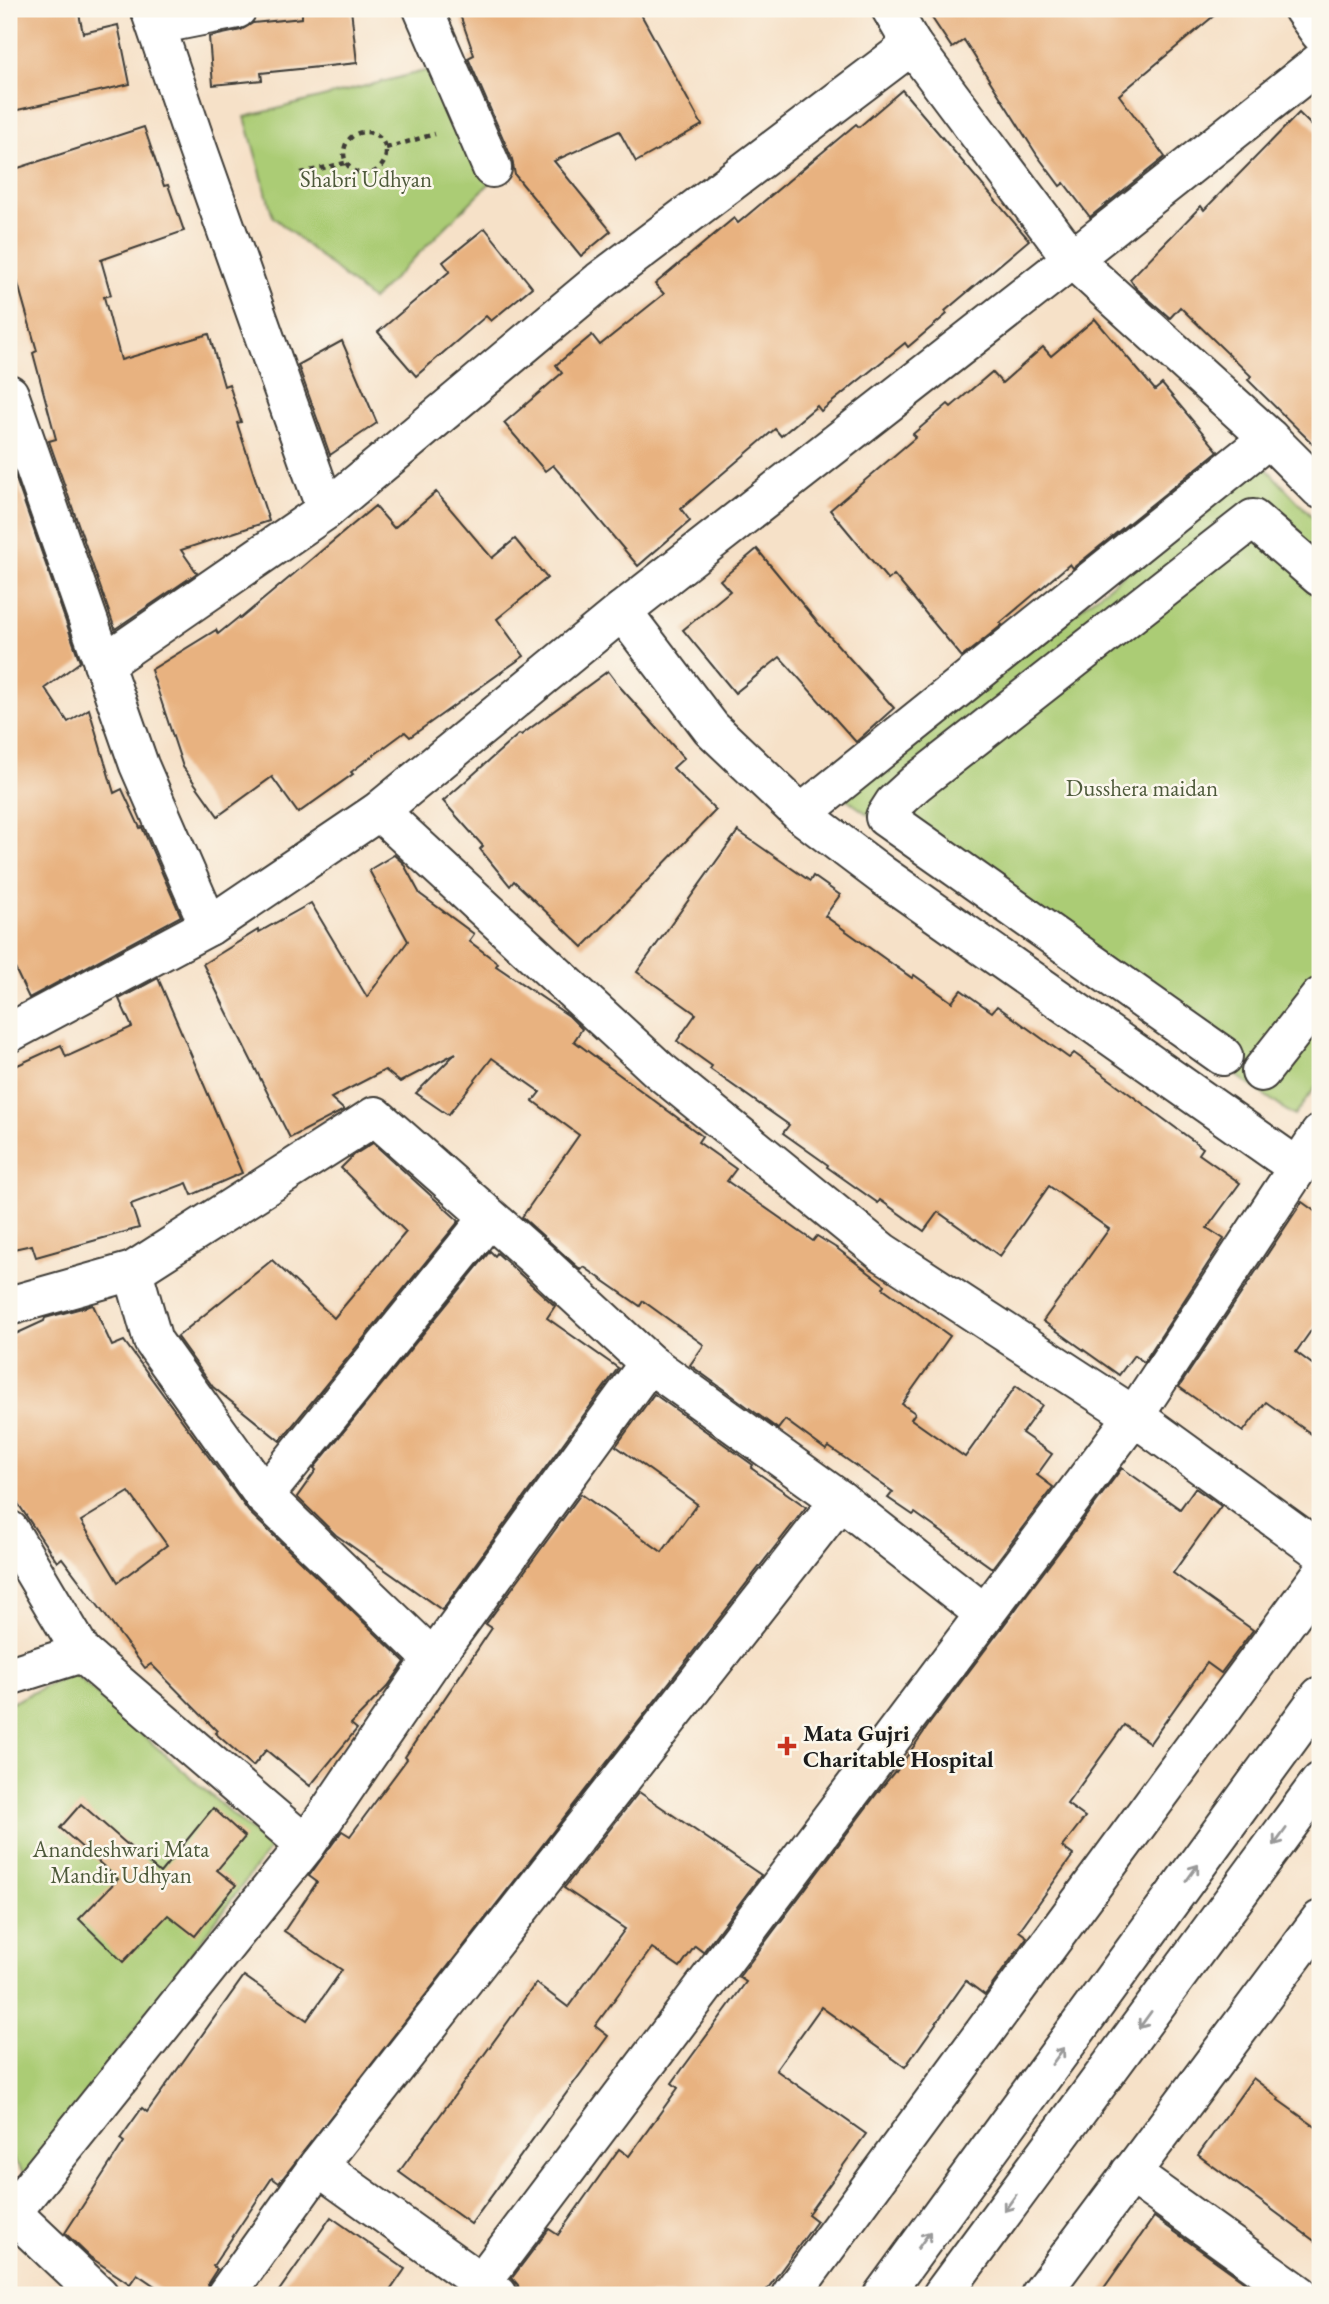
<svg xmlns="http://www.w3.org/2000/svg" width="1329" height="2304" viewBox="0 0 1329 2304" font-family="'EB Garamond',serif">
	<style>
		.green { fill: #abcc75; stroke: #647448; stroke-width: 2 }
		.building { fill: #e8b280; fill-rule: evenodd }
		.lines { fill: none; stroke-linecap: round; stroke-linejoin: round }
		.minor-casing { stroke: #3d3a36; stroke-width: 42 }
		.path { stroke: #3d3a36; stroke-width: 4.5; stroke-dasharray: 5 5; stroke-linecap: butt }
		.minor { stroke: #fff; stroke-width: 38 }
		.oneway { stroke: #999 }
		.poi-dot { fill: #c8321e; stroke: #fbf7ec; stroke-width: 2.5 }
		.labels { text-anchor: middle; stroke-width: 5; stroke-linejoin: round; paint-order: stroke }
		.park-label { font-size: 23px; fill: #4e5a3b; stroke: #fbf7ec }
		.poi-label { font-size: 23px; font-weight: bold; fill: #1c1c1c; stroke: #fbf7ec; text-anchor: start }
	</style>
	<rect width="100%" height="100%" fill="#fbf7ec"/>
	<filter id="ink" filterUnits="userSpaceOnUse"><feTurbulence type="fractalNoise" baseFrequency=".0143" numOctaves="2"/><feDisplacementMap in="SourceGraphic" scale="14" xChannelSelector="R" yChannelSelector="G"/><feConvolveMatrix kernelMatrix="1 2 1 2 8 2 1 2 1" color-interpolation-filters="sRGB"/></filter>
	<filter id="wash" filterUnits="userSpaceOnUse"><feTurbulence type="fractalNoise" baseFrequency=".00686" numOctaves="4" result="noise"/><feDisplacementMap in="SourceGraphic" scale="28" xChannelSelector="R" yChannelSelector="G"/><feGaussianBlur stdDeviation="1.57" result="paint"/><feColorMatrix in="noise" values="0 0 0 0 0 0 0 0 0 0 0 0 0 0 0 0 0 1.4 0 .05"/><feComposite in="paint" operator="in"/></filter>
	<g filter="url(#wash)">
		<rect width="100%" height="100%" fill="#f6e1c8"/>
		<g class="green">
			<path d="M440,67L497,176L372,300L273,217L245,117Z"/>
			<path d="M1263,465L1320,525V1081L1294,1116L842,796Z"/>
			<path d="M73,1673L270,1848L26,2176L9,2154V1704Z"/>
		</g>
		<g id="blocks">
			<g class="building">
				<path d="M9,9H78L83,33L118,25L130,84L9,112Z"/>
				<path d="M325,9H351L357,63L261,73L262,80L213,85L209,37L241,30L253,23L302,18V11Z"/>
				<path d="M458,9H638L702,125L636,162L619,131L554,161L611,231L581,256L515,175L512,159L468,58L474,55Z"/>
				<path d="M926,9H1222L1119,95L1165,157L1090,217L1064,183L1060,186L1037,155L964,40L952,48Z"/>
				<path d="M902,90L1029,240L945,311L947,314L908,347L905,343L821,411L817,406L781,436L775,429L681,509L690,521L638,566L553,465L545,471L504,423L562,373L556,365L592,335L600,345L664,294L655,284L734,218L738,223L856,124L859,127Z"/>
				<path d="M1299,113L1320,134V451L1248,380L1251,376L1180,307L1170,318L1136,288L1130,279L1201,206L1204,210Z"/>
				<path d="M144,127L164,186L168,185L184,231L101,260L111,295L104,297L121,360L209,334L224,386L229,384L241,422L237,423L269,521L181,550L197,573L115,629L49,441L56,439L33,353L37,351L9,252V171Z"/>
				<path d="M485,228L532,287L491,321L486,316L416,376L378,332L450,271L443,262Z"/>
				<path d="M1095,319L1155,390L1162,384L1218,451L1073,568L1070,564L1000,623L1002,625L962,657L894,575L888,580L830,510L916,437L913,434L948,404L951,407L992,372L1002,383L1043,347L1051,356Z"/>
				<path d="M342,341L377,423L330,455L298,365Z"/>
				<path d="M9,459L80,662L45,688L68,722L89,709L114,793L122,789L140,828L142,827L181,916L29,998L9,956Z"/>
				<path d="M436,492L492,558L515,539L547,578L497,619L524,656L410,737L405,732L351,772L353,774L298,813L272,777L218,816L183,767L151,670L216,630L218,634L239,617L240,619L375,506L394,528Z"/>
				<path d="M757,549L818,623L894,708L856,742L780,657L735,693L683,630L730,591L720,580Z"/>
				<path d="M608,671L620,687L684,758L673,768L716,810L583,947L514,881L510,886L480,849L483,846L443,801L519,734L521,735Z"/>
				<path d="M738,831L810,881L813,876L840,895L825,916L912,978L914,975L952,1002L961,990L992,1012L997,1006L1069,1058L1074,1053L1203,1148L1199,1154L1240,1183L1207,1228L1224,1239L1144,1362L1134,1355L1119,1375L1043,1321L1109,1229L1049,1186L1000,1256L938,1212L924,1231L880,1200L878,1203L827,1167L828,1165L783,1133L789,1125L710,1069L712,1066L677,1041L696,1014L637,972Z"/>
				<path d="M394,855L403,863L420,894L474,934L469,941L498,963L496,966L569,1016L582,1029L574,1041L702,1136L698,1142L736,1169L727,1181L813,1241L817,1236L838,1249L885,1285L883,1288L950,1336L902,1404L915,1413L911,1419L965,1457L1016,1386L1042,1405L1022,1433L1052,1454L1037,1475L1053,1487L992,1568L915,1513L913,1515L888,1498L893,1492L829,1447L826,1450L785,1420L778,1429L690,1365L704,1345L643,1301L640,1306L584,1267L581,1270L522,1217L579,1135L533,1101L540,1092L492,1058L448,1115L416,1093L456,1053L400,1082L385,1070L331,1098L344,1110L290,1138L203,964L258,930L259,932L311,903L367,997L408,941L369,870Z"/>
				<path d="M158,978L242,1173L192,1195L187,1183L131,1204L139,1228L36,1257L32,1245L9,1250V1069L61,1045L66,1057L132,1027L119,999Z"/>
				<path d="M373,1143L459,1221L280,1441L213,1387L177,1337L272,1260L334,1318L406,1232L341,1168L354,1155Z"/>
				<path d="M1302,1202L1320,1215V1318L1296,1352L1320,1370V1440L1266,1402L1243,1432L1179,1387Z"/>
				<path d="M490,1251L495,1256L497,1253L555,1306L547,1318L618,1368L442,1610L336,1535L297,1497L316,1470L314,1468Z"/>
				<path d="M93,1305L112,1346L124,1341L249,1512L405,1662L388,1686L351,1724L357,1729L310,1786L266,1750L253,1766L215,1733L217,1731L151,1664L145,1668L62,1558L57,1562L9,1490V1337L44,1321L45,1318ZM129,1492L167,1545L118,1582L81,1521Z"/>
				<path d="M654,1394L753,1465L751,1468L806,1507L279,2183L272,2178L213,2266L217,2269L208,2283L205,2295H168L137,2274L130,2284L90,2257L65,2233L124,2142L120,2139L142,2108L147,2112L244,1976L307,2020L342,1970L284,1931L317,1882L309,1876L342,1831L350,1836L407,1759L405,1757L492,1628L486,1624L581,1494L662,1552L697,1504L616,1446Z"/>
				<path d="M1122,1468L1180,1509L1195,1488L1221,1506L1173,1573L1253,1630L1221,1673L1207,1663L1150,1743L1124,1725L1067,1804L1085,1817L1062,1847L1073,1855L1019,1931L1027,1937L985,1995L966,1981L905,2067L821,2007L776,2070L866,2134L808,2214L817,2221L763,2295H522L519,2293L518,2285L512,2278L549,2229L558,2235L619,2149L629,2156L678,2088L672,2083L746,1982L739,1977L878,1792L895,1771L896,1772L930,1723Z"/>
				<path d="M639,1792L761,1875L703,1952L695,1946L680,1967L652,1948L595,2026L608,2036L471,2224L399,2172L536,1983L568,2007L625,1929L564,1888Z"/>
				<path d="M81,1804L160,1873L213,1808L245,1837L217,1870L236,1885L195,1936L168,1915L123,1962L79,1919L118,1879L60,1828Z"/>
				<path d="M1253,2078L1279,2098L1278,2100L1320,2130V2245L1198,2155Z"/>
				<path d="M331,2217L405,2269L387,2295H276Z"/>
				<path d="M1154,2217L1263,2295H1099Z"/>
			</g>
		</g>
	</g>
	<g filter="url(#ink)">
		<use href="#blocks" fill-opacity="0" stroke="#3d3a36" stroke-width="2"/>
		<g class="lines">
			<defs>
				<g id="minor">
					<path d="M150,9L197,147L326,510"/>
					<path d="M423,9L492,168"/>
					<path d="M891,9L912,45L1072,259L1269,438L1320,489"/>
					<path d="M1303,9L1320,33"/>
					<path d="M156,25L237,9"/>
					<path d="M9,394L139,765L209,926"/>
					<path d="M622,611L711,728L801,814L882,875L1297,1167"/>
					<path d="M103,664L326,510L600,281L912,45"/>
					<path d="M379,811L659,1070L882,1252L1134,1416L1320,1551"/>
					<path d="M801,814L1269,438"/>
					<path d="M9,1033L209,926L379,811L622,611L1072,259L1320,62"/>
					<path d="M1223,1056L885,817L894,803L916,783L1253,519L1320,577"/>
					<path d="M1261,1072L1320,997"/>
					<path d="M133,1271L153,1341L264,1496L433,1659"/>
					<path d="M9,1306L133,1271L375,1116L537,1259L649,1363L840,1500L985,1614"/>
					<path d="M264,1496L489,1218"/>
					<path d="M9,1530L82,1653L306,1845"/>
					<path d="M9,1676L82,1653"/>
					<path d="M318,2166L498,2295"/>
					<path d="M1130,2173L1300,2295"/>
					<path d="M9,2210L99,2295"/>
					<path d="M12,2212L306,1845L433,1659L649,1363"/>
					<path d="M226,2295L318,2166L840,1500"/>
					<path d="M472,2295L1134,1416L1320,1134"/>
					<path d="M791,2295L1320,1576"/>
					<path d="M883,2295L1320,1696"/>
					<path d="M942,2295L1320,1782"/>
					<path d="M1040,2295L1320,1920"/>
				</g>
			</defs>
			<use href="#minor" class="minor-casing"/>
			<g class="path">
				<circle cx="365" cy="153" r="21"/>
				<path d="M386,148L435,134"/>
				<path d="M301,173L345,163"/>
			</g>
			<use href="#minor" class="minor"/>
		</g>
		<defs><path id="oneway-shaft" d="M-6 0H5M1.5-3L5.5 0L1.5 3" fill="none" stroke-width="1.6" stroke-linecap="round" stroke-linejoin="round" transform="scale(1.75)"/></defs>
		<g class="oneway">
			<use href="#oneway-shaft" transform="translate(1280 1837) rotate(126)"/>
			<use href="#oneway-shaft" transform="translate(1192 1873) rotate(-54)"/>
			<use href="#oneway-shaft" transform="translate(1145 2020) rotate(126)"/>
			<use href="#oneway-shaft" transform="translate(1058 2056) rotate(-54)"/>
			<use href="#oneway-shaft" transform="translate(1010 2203) rotate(126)"/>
			<use href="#oneway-shaft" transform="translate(924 2240) rotate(-54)"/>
		</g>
	</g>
	<path class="poi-dot" d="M783.5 1735.5h7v7h7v7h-7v7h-7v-7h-7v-7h7z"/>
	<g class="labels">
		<g class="park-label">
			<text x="366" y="187">Shabri Udhyan</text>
			<text x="1142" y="796">Dusshera maidan</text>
			<text x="121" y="1857">Anandeshwari Mata<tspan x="121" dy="26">Mandir Udhyan</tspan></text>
		</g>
		<g class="poi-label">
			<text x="803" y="1741">Mata Gujri<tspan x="803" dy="26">Charitable Hospital</tspan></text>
		</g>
	</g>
	<rect width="1329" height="2304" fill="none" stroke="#fbf7ec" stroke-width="35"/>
</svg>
